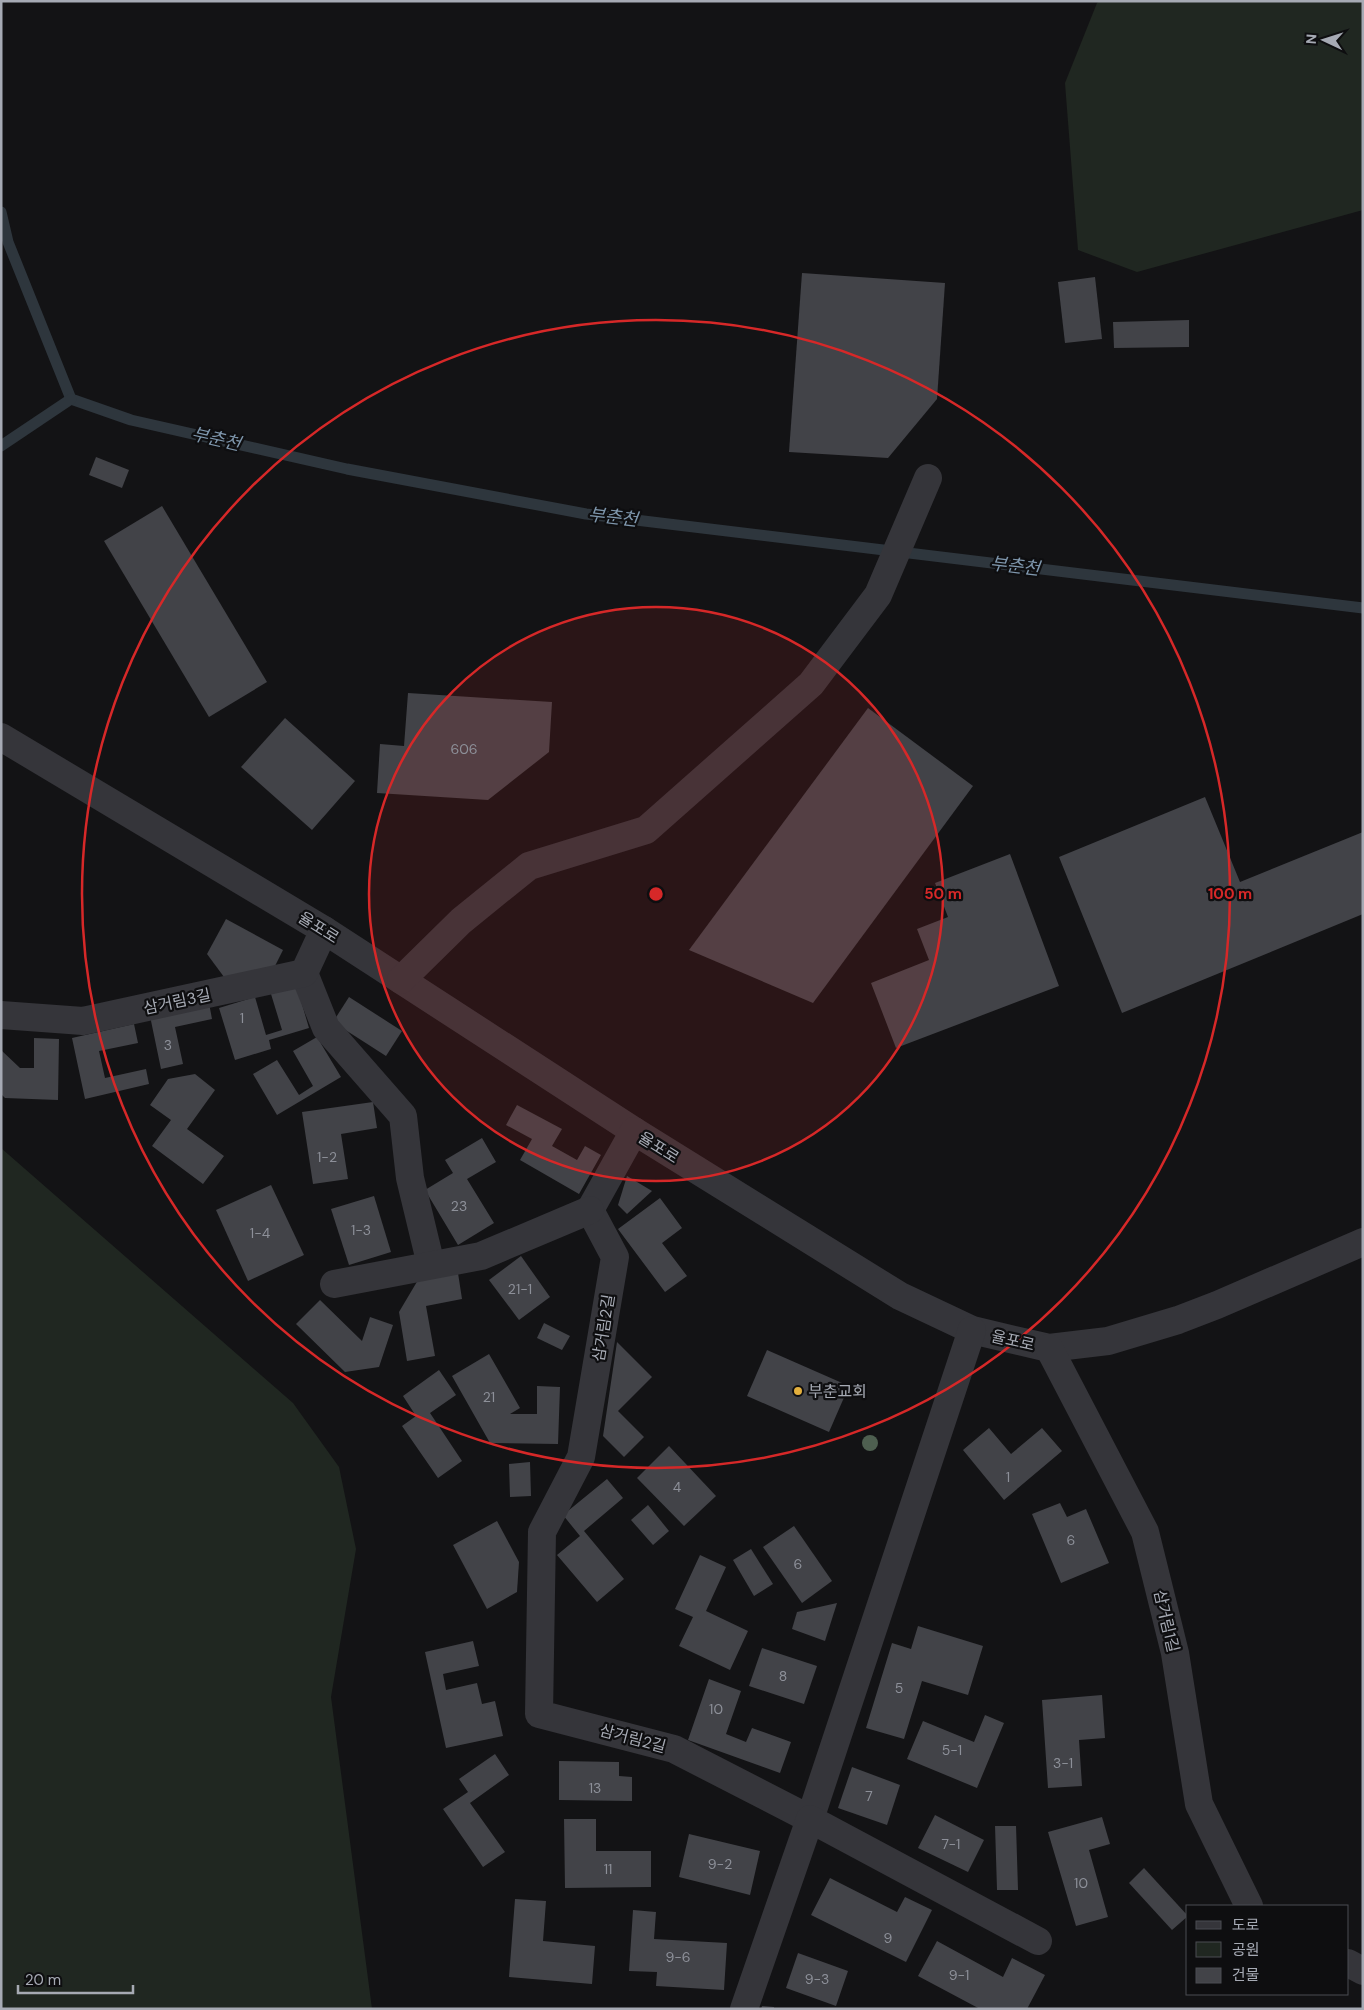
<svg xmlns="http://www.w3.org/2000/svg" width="1364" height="2010" viewBox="0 0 1364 2010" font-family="'DM Sans','Noto Sans KR',sans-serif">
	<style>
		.green { fill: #202721 }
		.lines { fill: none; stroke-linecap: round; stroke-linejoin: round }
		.stream { stroke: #2e363d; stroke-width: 11 }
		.building { fill: #424348 }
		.minor { stroke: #35353a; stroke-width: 28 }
		.tree { fill: #4e5f50 }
		.ring { fill: none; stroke: #d62828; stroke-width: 2.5 }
		.poi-dot { fill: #e3af3d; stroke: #0e0e10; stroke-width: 2 }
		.labels { text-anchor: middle; stroke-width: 4.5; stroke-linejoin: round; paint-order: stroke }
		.number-label { font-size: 14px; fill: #8d9099 }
		.street-label { font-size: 16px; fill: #a6aab4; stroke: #0e0e10 }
		.poi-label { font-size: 16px; fill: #a6aab4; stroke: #0e0e10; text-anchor: start }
		.water-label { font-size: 18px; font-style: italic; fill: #7f97ad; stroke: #0e0e10 }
		.centre { fill: #d62828; stroke: #0e0e10; stroke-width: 2.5 }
		.ring-label { font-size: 15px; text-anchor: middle; font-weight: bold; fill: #d62828; stroke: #0e0e10; stroke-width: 4.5; stroke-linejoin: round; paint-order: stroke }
	</style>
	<rect width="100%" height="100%" fill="#131315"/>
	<g class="green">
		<path d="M1100,1H1363V210L1137,272L1078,250L1065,83L1097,3Z"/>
		<path d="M1,1148L293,1403L339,1467L356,1549L331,1697L372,2009H1Z"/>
	</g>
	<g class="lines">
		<g class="stream">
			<path d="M1,212L8,242L71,399L131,420L347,469L586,514L1363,608"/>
			<path d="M1,446L71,399"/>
		</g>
	</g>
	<g class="building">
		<path d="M802,273L945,283L937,399L888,458L789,452Z"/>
		<path d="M1095,277L1102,339L1065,343L1058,282Z"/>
		<path d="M1189,320V347L1114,348L1113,322Z"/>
		<path d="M96,457L129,470L122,488L89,475Z"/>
		<path d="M162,506L267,682L209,717L104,541Z"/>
		<path d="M408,693L552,702L549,752L488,800L377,793L380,744L404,746Z"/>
		<path d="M868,708L973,786L813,1003L689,950Z"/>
		<path d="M285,718L355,781L312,830L241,767Z"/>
		<path d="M1205,797L1240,882L1363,832V914L1122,1013L1059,857Z"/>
		<path d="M1010,854L1059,986L896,1048L871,983L929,960L917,929L948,917L935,883Z"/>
		<path d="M226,919L283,950L275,966L224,977L207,954Z"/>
		<path d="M297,987L309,1028L269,1040L271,1049L235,1060L219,1008L255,997L266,1035L282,1030L271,994Z"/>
		<path d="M349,997L402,1031L386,1056L333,1022Z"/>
		<path d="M209,1003L212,1019L175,1027L183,1064L161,1069L150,1016Z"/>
		<path d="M134,1024L138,1043L99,1051L105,1078L146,1069L149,1084L85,1099L72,1038Z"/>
		<path d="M317,1037L341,1077L277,1115L253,1074L277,1060L299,1095L313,1086L293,1051Z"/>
		<path d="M34,1038L59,1039L58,1100L5,1098L1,1094V1050L20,1068H34Z"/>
		<path d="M195,1074L215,1090L187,1129L224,1156L203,1184L152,1146L171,1120L150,1105L168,1079Z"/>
		<path d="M373,1102L377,1128L341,1134L348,1179L313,1184L302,1112Z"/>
		<path d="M517,1105L562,1129L552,1146L577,1160L585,1146L601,1155L579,1194L520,1160L532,1139L506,1125Z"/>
		<path d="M482,1138L496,1162L467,1179L494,1223L458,1245L425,1190L453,1173L445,1160Z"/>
		<path d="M627,1176L652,1191L627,1214L618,1205Z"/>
		<path d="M271,1185L304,1255L248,1281L216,1210Z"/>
		<path d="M374,1196L391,1252L349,1265L331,1209Z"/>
		<path d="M660,1198L682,1228L662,1243L687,1276L665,1292L618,1229Z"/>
		<path d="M521,1256L550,1297L519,1320L489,1280Z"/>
		<path d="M458,1273L462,1299L426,1306L435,1356L407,1361L399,1312L418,1280Z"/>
		<path d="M320,1300L362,1341L370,1317L393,1325L379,1367L345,1372L296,1324Z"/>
		<path d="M544,1323L570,1336L562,1350L537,1338Z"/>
		<path d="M617,1342L652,1377L618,1411L644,1437L624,1457L603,1436Z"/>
		<path d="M767,1350L849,1386L829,1432L747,1396Z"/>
		<path d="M489,1354L520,1408L510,1414H537V1386L560,1387L558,1444L490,1443L452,1376Z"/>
		<path d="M439,1370L456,1395L430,1413L462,1461L438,1478L402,1426L416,1416L403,1396Z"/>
		<path d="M989,1428L1011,1454L1042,1428L1062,1451L1004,1500L963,1450Z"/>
		<path d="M669,1446L716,1496L684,1526L637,1478Z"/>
		<path d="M530,1462L531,1496L510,1497L509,1464Z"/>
		<path d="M607,1479L623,1498L584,1531L624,1579L597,1602L557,1555L580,1536L563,1515Z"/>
		<path d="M1060,1503L1067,1517L1086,1509L1109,1563L1061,1583L1032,1514Z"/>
		<path d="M648,1505L669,1531L653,1545L631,1520Z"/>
		<path d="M497,1521L519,1562L517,1592L487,1609L453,1545Z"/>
		<path d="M794,1526L832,1581L802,1603L763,1547Z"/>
		<path d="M751,1549L773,1584L754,1596L733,1560Z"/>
		<path d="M700,1555L726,1567L706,1611L748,1631L730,1670L679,1646L693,1617L675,1609Z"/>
		<path d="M837,1603L825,1641L792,1629L797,1612Z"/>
		<path d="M918,1626L983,1646L968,1695L922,1681L904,1739L866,1728L892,1643L911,1649Z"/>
		<path d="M473,1641L479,1666L443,1674L446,1690L477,1683L482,1704L495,1701L503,1736L446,1748L425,1652Z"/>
		<path d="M762,1648L817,1666L804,1704L749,1686Z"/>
		<path d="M709,1679L741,1691L726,1734L746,1742L752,1728L791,1742L780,1773L688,1740Z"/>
		<path d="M1102,1695L1105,1738L1079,1740L1082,1786L1048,1788L1042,1700Z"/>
		<path d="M985,1715L1004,1723L977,1788L907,1759L923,1721L974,1742Z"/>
		<path d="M495,1754L509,1775L470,1803L505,1852L483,1867L443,1809L468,1792L459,1779Z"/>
		<path d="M559,1761L619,1762V1776L632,1777V1801L559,1800Z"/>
		<path d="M852,1767L900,1785L887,1825L838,1808Z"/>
		<path d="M935,1815L984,1840L968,1872L918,1848Z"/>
		<path d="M1102,1817L1110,1844L1089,1850L1108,1917L1076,1926L1048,1832Z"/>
		<path d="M564,1819H596V1851H651V1887L565,1888Z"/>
		<path d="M995,1826H1016L1018,1890H997Z"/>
		<path d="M689,1834L760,1851L750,1895L679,1877Z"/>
		<path d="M1144,1868L1188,1916L1172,1930L1129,1883Z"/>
		<path d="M830,1878L897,1912L905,1897L932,1910L906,1962L811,1915Z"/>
		<path d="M515,1899L546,1901L543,1941L595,1946L592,1984L509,1977Z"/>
		<path d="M633,1910L656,1912L654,1939L727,1943L724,1990L656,1986L657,1972L629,1971Z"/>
		<path d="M937,1941L1003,1977L1012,1958L1045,1975L1027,2009H980L918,1976Z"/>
		<path d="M798,1953L848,1971L836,2006L786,1988Z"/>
		<path d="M762,2006L774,2007V2009H761Z"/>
	</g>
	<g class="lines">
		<g class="minor">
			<path d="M1,737L324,930L634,1131L900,1296L972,1330L1049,1348L1108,1341L1178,1320L1217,1305L1363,1242"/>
			<path d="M304,973L326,1028L403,1116L410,1178L431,1265"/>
			<path d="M401,980L461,921L529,866L646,830L811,684L878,595L928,478"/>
			<path d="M1,1015L83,1021L304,973L324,930"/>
			<path d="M634,1131L590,1210L615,1257L581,1457L542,1532L539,1714L674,1749L810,1819L972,1330"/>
			<path d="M334,1284L481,1256L590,1210"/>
			<path d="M1049,1348L1145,1532L1175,1653L1199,1804L1249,1906"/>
			<path d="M1348,1963L1363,1971"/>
			<path d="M744,2009L810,1819L1038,1941"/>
		</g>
	</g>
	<circle class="tree" cx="870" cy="1443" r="8"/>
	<circle cx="656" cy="894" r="287" fill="#d62828" fill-opacity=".12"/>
	<g class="ring">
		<circle cx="656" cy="894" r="287"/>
		<circle cx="656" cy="894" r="574"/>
	</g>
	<circle class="poi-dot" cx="798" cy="1391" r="5"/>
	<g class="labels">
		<g class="number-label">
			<text x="464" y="754">606</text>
			<text x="242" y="1023">1</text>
			<text x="168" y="1050">3</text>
			<text x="327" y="1162">1-2</text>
			<text x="459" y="1211">23</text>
			<text x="361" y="1235">1-3</text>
			<text x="260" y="1238">1-4</text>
			<text x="520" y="1294">21-1</text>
			<text x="489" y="1402">21</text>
			<text x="1008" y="1482">1</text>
			<text x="677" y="1492">4</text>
			<text x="1071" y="1545">6</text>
			<text x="798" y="1569">6</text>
			<text x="783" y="1681">8</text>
			<text x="899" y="1693">5</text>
			<text x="716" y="1714">10</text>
			<text x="952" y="1755">5-1</text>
			<text x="1063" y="1768">3-1</text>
			<text x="595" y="1793">13</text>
			<text x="869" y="1801">7</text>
			<text x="951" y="1849">7-1</text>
			<text x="720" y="1869">9-2</text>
			<text x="608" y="1874">11</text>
			<text x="1081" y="1888">10</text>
			<text x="888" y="1943">9</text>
			<text x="678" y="1962">9-6</text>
			<text x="959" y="1980">9-1</text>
			<text x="817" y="1984">9-3</text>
		</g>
		<g class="street-label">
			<text transform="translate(319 927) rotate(32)" y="6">율포로</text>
			<text transform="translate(177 1001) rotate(-12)" y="6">삼거림3길</text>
			<text transform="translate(659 1147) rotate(32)" y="6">율포로</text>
			<text transform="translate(603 1328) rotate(-81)" y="6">삼거림2길</text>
			<text transform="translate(1013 1340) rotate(13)" y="6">율포로</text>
			<text transform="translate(1167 1621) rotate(77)" y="6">삼거림1길</text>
			<text transform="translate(633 1738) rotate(15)" y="6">삼거림2길</text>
		</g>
		<g class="poi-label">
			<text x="808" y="1397">부춘교회</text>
		</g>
		<g class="water-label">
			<text transform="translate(216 439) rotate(13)" y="6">부춘천</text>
			<text transform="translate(613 517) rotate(7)" y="6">부춘천</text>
			<text transform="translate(1015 566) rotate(7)" y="6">부춘천</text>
		</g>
	</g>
	<circle cx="656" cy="894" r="8" class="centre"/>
	<g class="ring-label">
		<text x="943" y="899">50 m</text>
		<text x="1230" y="899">100 m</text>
	</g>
	<rect width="1364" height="2010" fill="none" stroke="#a6aab4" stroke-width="5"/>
	<rect x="1186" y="1905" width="162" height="90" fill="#0e0e10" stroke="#4b4c52"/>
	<rect x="1196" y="1921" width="25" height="8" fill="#35353a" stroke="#4b4c52"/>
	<text x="1232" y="1930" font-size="15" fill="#a6aab4">도로</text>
	<rect x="1196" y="1942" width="25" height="15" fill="#202721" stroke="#4b4c52"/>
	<text x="1232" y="1955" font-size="15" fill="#a6aab4">공원</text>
	<rect x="1196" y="1968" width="25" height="15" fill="#424348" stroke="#4b4c52"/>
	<text x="1232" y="1980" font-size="15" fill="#a6aab4">건물</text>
	<g transform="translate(1324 40) rotate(274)" stroke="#0e0e10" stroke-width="4" paint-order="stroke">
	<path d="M0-4L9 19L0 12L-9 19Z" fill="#a6aab4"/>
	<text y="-8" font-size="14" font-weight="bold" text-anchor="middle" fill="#a6aab4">N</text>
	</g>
	<path d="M18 1985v8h115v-8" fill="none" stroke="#a6aab4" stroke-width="2.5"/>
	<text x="25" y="1985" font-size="15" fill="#a6aab4" stroke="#0e0e10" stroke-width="4" paint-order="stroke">20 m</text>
</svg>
